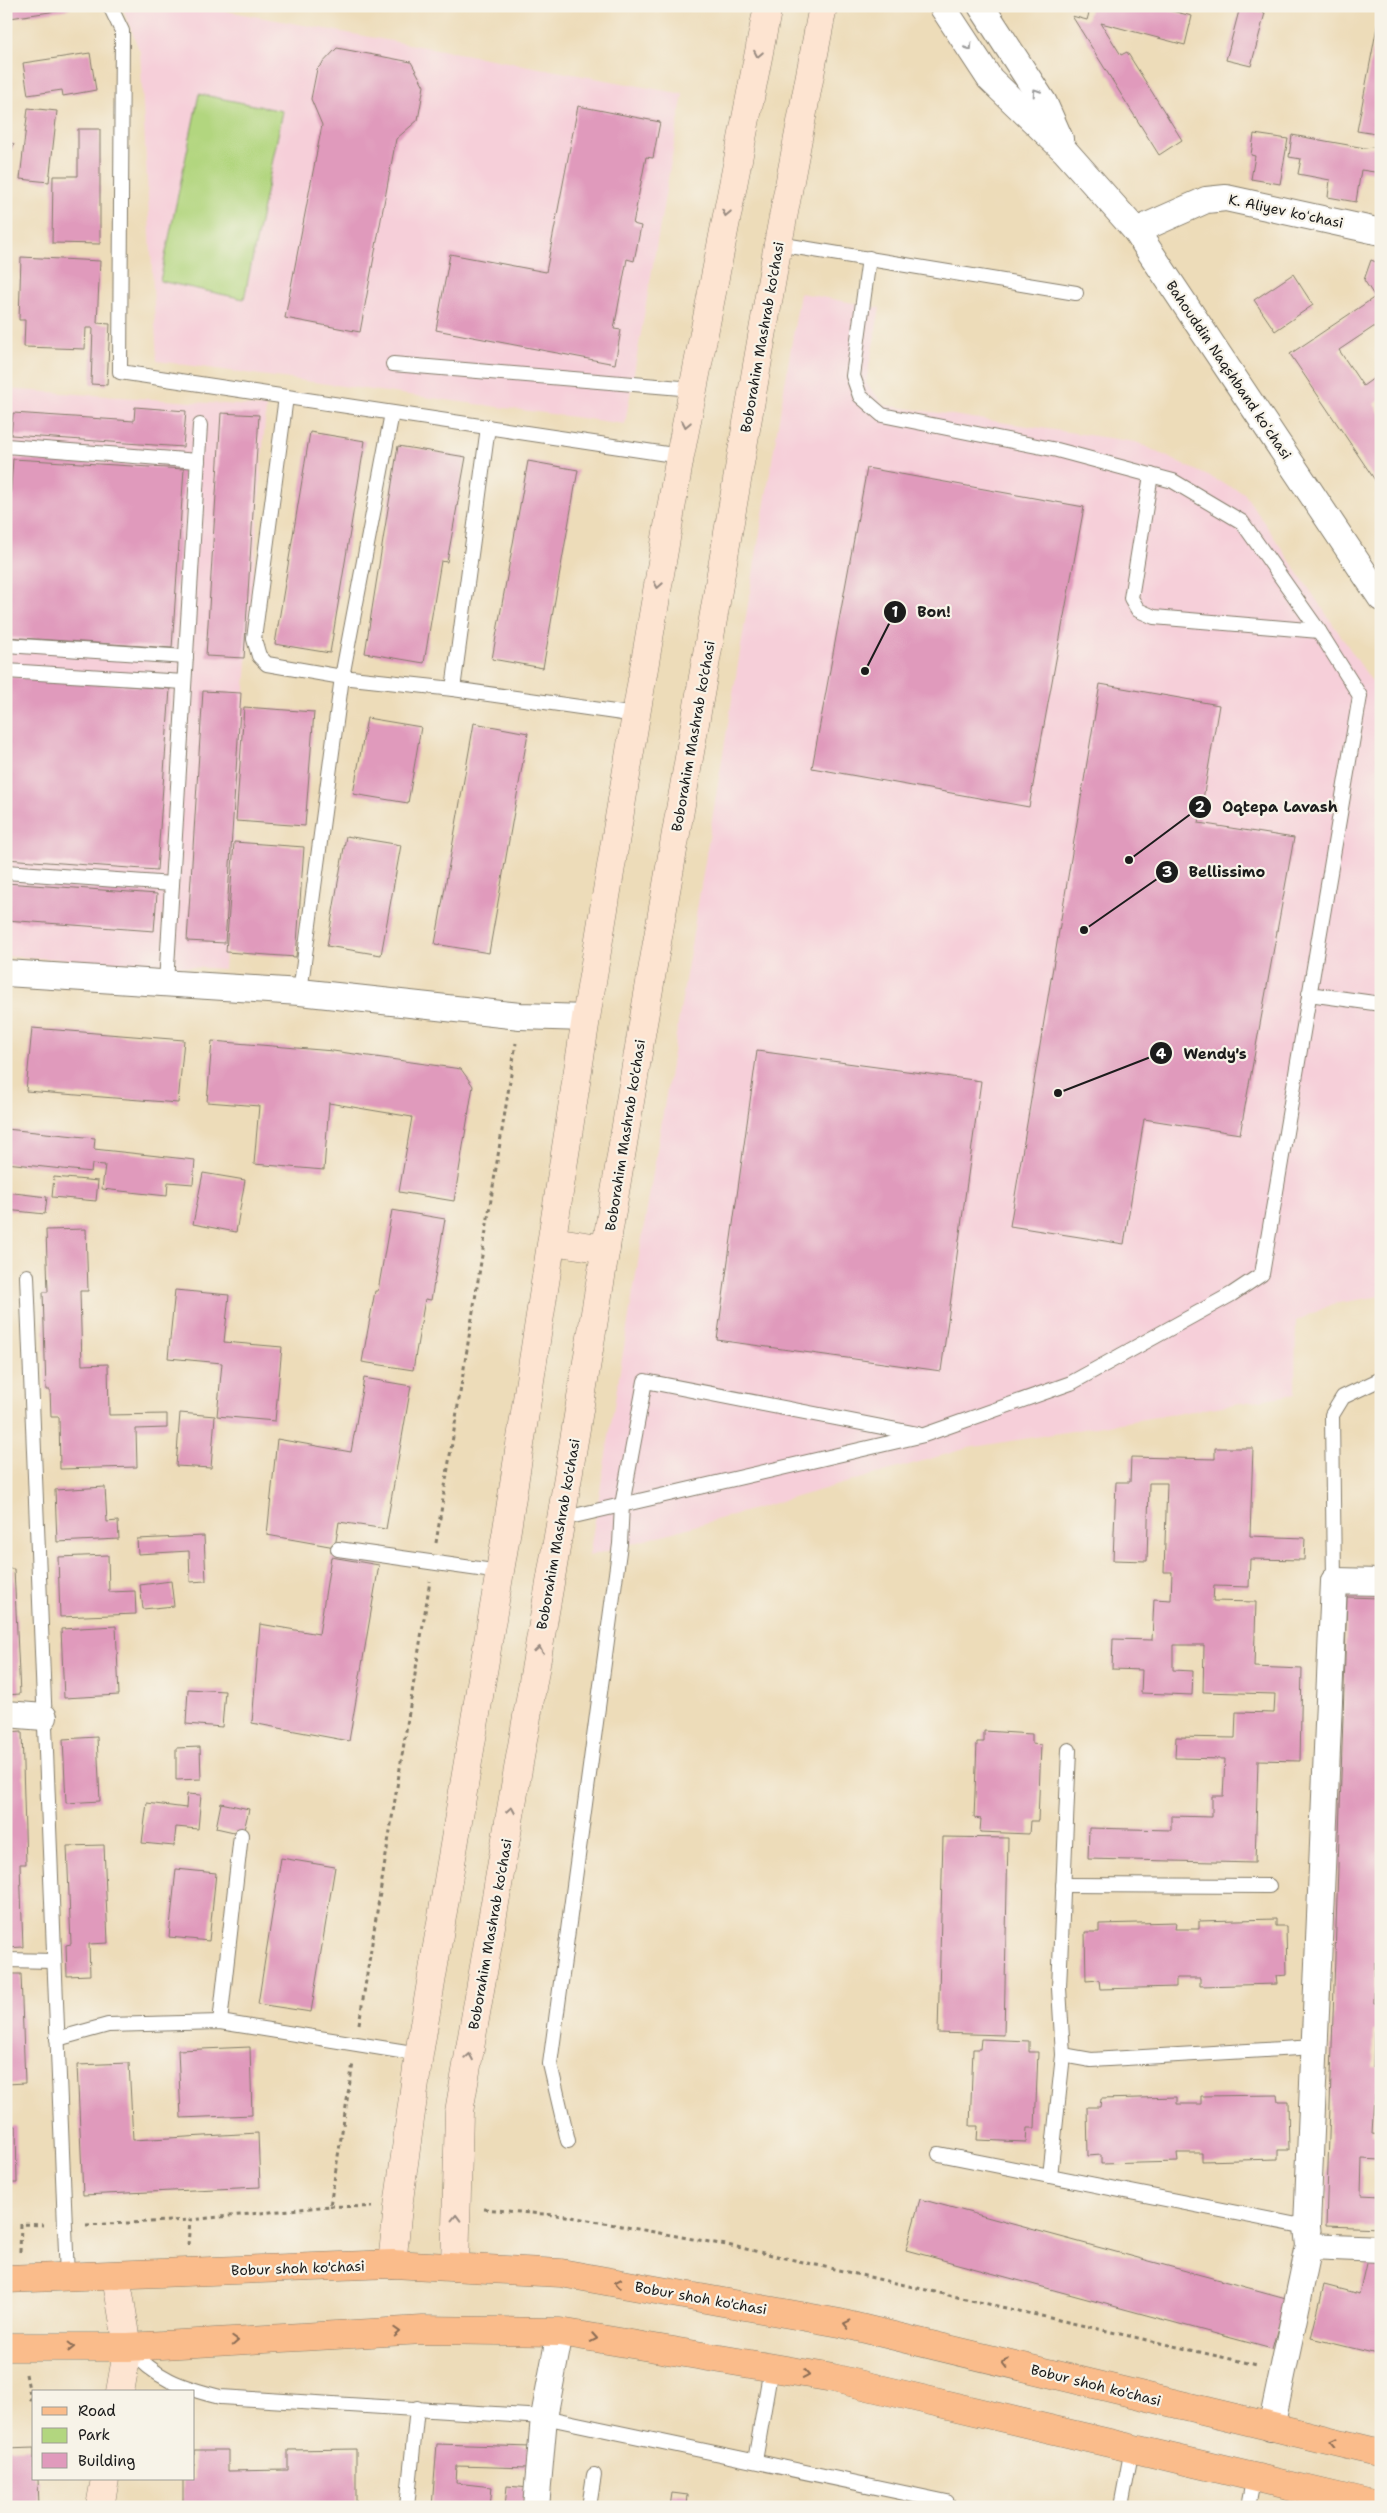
<svg xmlns="http://www.w3.org/2000/svg" width="1387" height="2513" viewBox="0 0 1387 2513" font-family="'Shantell Sans',sans-serif">
	<style>
		.built { fill: #f6cfd9 }
		.green { fill: #b2d67f; stroke: #67794e }
		.building { fill: #e09abc }
		.lines { fill: none; stroke-linecap: round; stroke-linejoin: round }
		.service-casing { stroke: #847c6a; stroke-width: 16 }
		.minor-casing { stroke: #847c6a; stroke-width: 28 }
		.secondary-casing { stroke: #847c6a; stroke-width: 29 }
		.primary-casing { stroke: #847c6a; stroke-width: 29 }
		.path { stroke: #847c6a; stroke-width: 3; stroke-dasharray: 4 4; stroke-linecap: butt }
		.service { stroke: #fff; stroke-width: 14 }
		.minor { stroke: #fff; stroke-width: 26 }
		.secondary { stroke: #fde4d1; stroke-width: 28 }
		.primary { stroke: #fabc8b; stroke-width: 28 }
		.oneway { stroke: #999 }
		.oneway2 { stroke: #988a80 }
		.oneway3 { stroke: #8b6c54 }
		.labels { text-anchor: middle; stroke-width: 4.5; stroke-linejoin: round; paint-order: stroke }
		.street-label { font-size: 14px; fill: #1c1c1c; stroke: #f7f3e8 }
		.leader { fill: none; stroke: #1c1c1c; stroke-width: 2 }
		.callout-dot { fill: #1c1c1c; stroke: #f7f3e8; stroke-width: 2 }
		.mark-label { font-size: 15px; text-anchor: middle; font-weight: bold; fill: #fff }
		.callout-label { font-size: 15px; text-anchor: middle; font-weight: bold; fill: #1c1c1c; stroke: #f7f3e8; stroke-width: 4.5; stroke-linejoin: round; paint-order: stroke }
	</style>
	<rect width="100%" height="100%" fill="#f7f3e8"/>
	<filter id="ink" filterUnits="userSpaceOnUse"><feTurbulence type="fractalNoise" baseFrequency=".02" numOctaves="2"/><feDisplacementMap in="SourceGraphic" scale="10" xChannelSelector="R" yChannelSelector="G"/><feConvolveMatrix kernelMatrix="1 2 1 2 8 2 1 2 1" color-interpolation-filters="sRGB"/></filter>
	<filter id="wash" filterUnits="userSpaceOnUse"><feTurbulence type="fractalNoise" baseFrequency=".0096" numOctaves="4" result="noise"/><feDisplacementMap in="SourceGraphic" scale="20" xChannelSelector="R" yChannelSelector="G"/><feGaussianBlur stdDeviation="1.12" result="paint"/><feColorMatrix in="noise" values="0 0 0 0 0 0 0 0 0 0 0 0 0 0 0 0 0 1.4 0 .05"/><feComposite in="paint" operator="in"/></filter>
	<g filter="url(#wash)">
		<rect width="100%" height="100%" fill="#eddcb9"/>
		<g class="built">
			<path d="M122,6H199L683,94L625,424L157,361L140,52Z"/>
			<path d="M800,293L880,308L866,383L884,405L1136,442L1244,493L1381,695V1296L1333,1304L1296,1321L1295,1394L968,1448L589,1556Z"/>
			<path d="M6,389L266,407L224,969L6,956Z"/>
		</g>
		<path class="green" d="M199,94L283,111L244,299L160,281Z"/>
		<g id="blocks">
			<g class="building">
				<path d="M8,6H69L70,9L10,18Z"/>
				<path d="M1091,6H1152L1192,16L1185,45L1101,23L1121,55L1127,52L1182,140L1159,155L1072,16L1087,20Z"/>
				<path d="M1240,7L1265,13L1251,66L1226,60Z"/>
				<path d="M1380,11L1381,110L1376,134L1357,131Z"/>
				<path d="M337,48L411,62L424,86L418,120L396,139L360,332L285,318L322,125L311,99L317,69Z"/>
				<path d="M90,53L96,90L63,96L62,90L28,95L23,63Z"/>
				<path d="M578,106L660,122L653,158L646,157L633,224L641,226L634,261L627,259L614,329L621,330L615,364L436,330L450,254L546,272Z"/>
				<path d="M28,108L57,111L49,182L20,179Z"/>
				<path d="M78,129H100V244L52,243L53,176H78Z"/>
				<path d="M1254,134L1288,139L1280,184L1251,179L1255,156L1251,155Z"/>
				<path d="M1292,135L1365,148L1381,146V173L1361,170L1356,202L1328,197L1330,180L1298,174L1301,159L1289,157Z"/>
				<path d="M6,141L14,144L6,162Z"/>
				<path d="M21,257L100,261L97,323L110,324L107,385L91,384L93,328H86L85,349L24,347L25,320H19Z"/>
				<path d="M1371,260L1381,264V322L1339,350L1363,386L1381,373V400L1374,404L1381,415V489L1290,354L1375,297L1364,280Z"/>
				<path d="M1293,274L1313,305L1275,331L1254,300Z"/>
				<path d="M135,407L186,411L183,447L11,435L13,413L134,421Z"/>
				<path d="M221,413L259,415L244,658L206,656Z"/>
				<path d="M310,432L365,441L330,653L275,644Z"/>
				<path d="M398,446L466,457L447,562L441,561L424,663L365,653Z"/>
				<path d="M13,459L184,469L172,648L6,637V556Z"/>
				<path d="M528,461L578,470L543,668L492,659Z"/>
				<path d="M867,468L1084,507L1029,807L812,768Z"/>
				<path d="M6,677L170,689L157,870L6,859Z"/>
				<path d="M1100,684L1219,705L1199,823L1294,838L1240,1134L1144,1119L1124,1244L1010,1226Z"/>
				<path d="M203,691L241,693L225,943L187,941Z"/>
				<path d="M244,707L314,712L305,826L236,821Z"/>
				<path d="M367,718L421,727L408,803L353,794Z"/>
				<path d="M474,723L528,733L489,953L435,944Z"/>
				<path d="M346,836L401,845L381,955L327,946Z"/>
				<path d="M234,842L304,847L296,957L226,952Z"/>
				<path d="M6,883L157,894L154,931L6,920Z"/>
				<path d="M32,1028L184,1040L178,1103L26,1091Z"/>
				<path d="M212,1041L333,1051L461,1069L473,1086L454,1201L399,1192L412,1117L329,1103L324,1170L254,1164L259,1106L207,1102Z"/>
				<path d="M757,1051L981,1081L941,1371L717,1340Z"/>
				<path d="M6,1129L95,1138L94,1149L195,1160L193,1184L168,1182L167,1196L102,1189L105,1165L92,1164L91,1172L6,1163Z"/>
				<path d="M203,1173L245,1180L236,1232L193,1224Z"/>
				<path d="M54,1177L98,1181L96,1201L52,1197Z"/>
				<path d="M6,1192L47,1197L45,1214L6,1210Z"/>
				<path d="M392,1210L445,1219L431,1300L425,1299L413,1370L362,1362L375,1291H378Z"/>
				<path d="M86,1229L88,1291H80L82,1365L108,1364L109,1415L167,1414V1428L136,1429L137,1467L60,1469L59,1417H51L50,1390H46L43,1292H48L46,1230Z"/>
				<path d="M175,1290L229,1295L224,1342L282,1347L275,1421L217,1416L222,1363L168,1358Z"/>
				<path d="M364,1378L411,1386L386,1529L339,1522L335,1547L267,1535L277,1439L351,1452Z"/>
				<path d="M180,1413L215,1416L211,1468L176,1466Z"/>
				<path d="M1215,1448H1253L1250,1536L1305,1538L1304,1560L1250,1559L1249,1587L1214,1586L1213,1601L1256,1602L1254,1667L1302,1669L1300,1761L1258,1760L1255,1863L1088,1859L1089,1828L1171,1830V1816L1212,1817V1796H1223L1225,1759L1175,1758L1176,1737L1235,1738L1236,1712L1274,1713L1275,1694L1203,1692L1204,1645H1173V1670L1193,1671L1192,1695L1141,1693L1142,1670L1112,1669L1113,1639L1152,1640L1154,1599L1171,1600L1172,1572H1164L1167,1483H1149L1147,1561L1113,1560L1116,1482H1130L1131,1457L1215,1459Z"/>
				<path d="M105,1487L107,1522L118,1521L119,1539L57,1542L55,1490Z"/>
				<path d="M204,1536L206,1581L190,1582L189,1551L138,1554L137,1539Z"/>
				<path d="M108,1555L109,1592L135,1591L136,1614L60,1617L58,1557Z"/>
				<path d="M331,1557L379,1565L349,1741L252,1723L260,1624L319,1634Z"/>
				<path d="M6,1569H14L20,1694L6,1695Z"/>
				<path d="M171,1581L174,1606L143,1609L140,1585Z"/>
				<path d="M1347,1597L1381,1598L1379,1802H1381V1831L1378,1868H1381V1963H1375L1374,2003H1381V2031H1374L1373,2068H1381V2096H1374L1372,2134L1381,2135V2160L1362,2159L1361,2195L1381,2196V2228L1326,2226Z"/>
				<path d="M116,1626L119,1695L64,1698L61,1629Z"/>
				<path d="M188,1689L225,1691L222,1727L186,1724Z"/>
				<path d="M22,1731L26,1864H20L23,1947L6,1948V1732Z"/>
				<path d="M984,1731L1032,1734V1744L1041,1745L1038,1821H1030L1029,1834L980,1832L981,1819L974,1818L977,1742H984Z"/>
				<path d="M97,1737L100,1801L66,1803L63,1739Z"/>
				<path d="M200,1747L201,1779L176,1780V1748Z"/>
				<path d="M187,1794L201,1795L198,1829L176,1827L174,1846L142,1843L147,1803L186,1808Z"/>
				<path d="M221,1803L249,1809L243,1834L216,1828Z"/>
				<path d="M943,1837L1008,1838L1004,2035L938,2033Z"/>
				<path d="M104,1845L108,1943L89,1944L90,1975L67,1976L66,1945L71,1944L67,1846Z"/>
				<path d="M281,1858L335,1867L311,2012L258,2004Z"/>
				<path d="M176,1869L216,1873L209,1941L169,1937Z"/>
				<path d="M1276,1919V1926H1286L1287,1975L1276,1976L1277,1984L1200,1986V1978H1176V1987L1100,1989L1099,1980L1086,1981L1085,1932H1099V1924L1176,1922L1175,1929H1199V1921Z"/>
				<path d="M6,1974H21L25,2083L7,2084Z"/>
				<path d="M981,2039L1029,2041V2052H1038L1035,2128H1027L1026,2142L977,2140L978,2126H970L973,2049H980Z"/>
				<path d="M250,2047L252,2115L181,2118L178,2050Z"/>
				<path d="M129,2063L133,2140L258,2133L260,2187L83,2195L77,2065Z"/>
				<path d="M1277,2095L1278,2101H1288L1289,2150H1278V2159L1202,2161V2153H1177L1178,2162L1101,2164V2155L1088,2156L1087,2107H1100L1101,2099L1177,2097V2104H1201V2096Z"/>
				<path d="M6,2126H16L17,2183H6Z"/>
				<path d="M920,2199L1286,2298L1272,2349L906,2250Z"/>
				<path d="M1367,2259L1381,2263V2355L1311,2338L1324,2285L1359,2294Z"/>
				<path d="M437,2444L531,2447L529,2468L457,2466L456,2483L492,2487L490,2507H432Z"/>
				<path d="M34,2448V2479H38L39,2507H6V2449Z"/>
				<path d="M356,2449V2507H183V2479H194V2450H228V2471L288,2470V2450Z"/>
				<path d="M507,2486L530,2488L528,2507H505Z"/>
				<path d="M672,2493L688,2495L687,2507H670Z"/>
			</g>
		</g>
	</g>
	<g filter="url(#ink)">
		<use href="#blocks" fill-opacity="0" stroke="#847c6a" stroke-width="1"/>
		<g class="lines">
			<defs>
				<g id="service">
					<path d="M110,6L122,31L120,372L680,456"/>
					<path d="M778,244L1076,293"/>
					<path d="M393,364L693,389"/>
					<path d="M286,397L254,639L259,656L267,664L342,677L392,413"/>
					<path d="M6,446L198,461"/>
					<path d="M1151,475L1131,598L1138,610L1154,617L1319,631"/>
					<path d="M6,645L186,657"/>
					<path d="M6,671L184,682"/>
					<path d="M453,689L488,427"/>
					<path d="M6,872L172,884"/>
					<path d="M166,983L200,425"/>
					<path d="M300,992L342,677L453,689L636,715"/>
					<path d="M1309,994L1381,1004"/>
					<path d="M27,1276L67,2277"/>
					<path d="M561,1519L924,1435L1071,1383L1232,1294L1262,1274L1360,696L1319,631L1242,522L1173,481L1057,450L882,415L860,396L853,376L869,258"/>
					<path d="M338,1549L500,1572"/>
					<path d="M1334,1581L1332,1415L1343,1397L1381,1379"/>
					<path d="M1069,1750L1059,1988L1063,2055L1091,2060L1315,2047"/>
					<path d="M1063,1885L1269,1886"/>
					<path d="M6,1960L54,1961"/>
					<path d="M220,2022L241,1835"/>
					<path d="M57,2039L108,2025L220,2022L419,2054"/>
					<path d="M568,2141L550,2064L620,1544L622,1505L645,1381L918,1434"/>
					<path d="M939,2154L1307,2227"/>
					<path d="M1050,2176L1063,2055"/>
					<path d="M128,2347C156,2379 180,2387 220,2397L544,2417L947,2502"/>
					<path d="M755,2461L771,2368"/>
					<path d="M407,2507L417,2408"/>
					<path d="M589,2507L594,2475"/>
					<path d="M1121,2507L1132,2448"/>
					<path d="M1248,2507L1254,2476"/>
				</g>
				<g id="minor">
					<path d="M942,6L990,79L1065,151L1136,231L1381,598"/>
					<path d="M981,6L1044,103L1060,139"/>
					<path d="M1136,231L1206,200L1226,198L1381,232"/>
					<path d="M6,973L300,992L520,1016L586,1018"/>
					<path d="M6,1714L44,1717"/>
					<path d="M1309,2246L1381,2249"/>
					<path d="M1271,2428L1309,2246L1307,2227L1334,1581L1381,1582"/>
					<path d="M536,2507L544,2417L560,2332"/>
				</g>
				<g id="secondary">
					<path d="M552,1241L606,1249"/>
					<path d="M392,2264L398,2207L419,2054L507,1529L586,1018L636,715L680,456L768,6"/>
					<path d="M455,2267L459,2112L561,1519L641,1035L778,244L823,6"/>
					<path d="M116,2276L128,2347L120,2392"/>
					<path d="M100,2507L105,2479"/>
				</g>
				<g id="primary">
					<path d="M6,2279L392,2264L561,2273L840,2323L1381,2453"/>
					<path d="M6,2347H128L423,2330L560,2332L833,2378L1381,2507"/>
				</g>
			</defs>
			<use href="#service" class="service-casing"/>
			<use href="#minor" class="minor-casing"/>
			<use href="#secondary" class="secondary-casing"/>
			<use href="#primary" class="primary-casing"/>
			<g class="path">
				<path d="M436,1543L516,1043"/>
				<path d="M359,2024L430,1581"/>
				<path d="M330,2206L372,2207"/>
				<path d="M484,2209L566,2216L737,2247L1257,2365"/>
				<path d="M86,2225L190,2220"/>
				<path d="M188,2245L190,2220L330,2206L353,2063"/>
				<path d="M20,2252L21,2224L44,2225"/>
				<path d="M26,2374L31,2400L34,2399"/>
			</g>
			<use href="#service" class="service"/>
			<use href="#minor" class="minor"/>
			<use href="#secondary" class="secondary"/>
			<use href="#primary" class="primary"/>
		</g>
		<defs><path id="oneway-chevron" d="M-2-3.5L2.5 0L-2 3.5" fill="none" stroke-width="1.6" stroke-linecap="round" stroke-linejoin="round" transform="scale(1.25)"/></defs>
		<g class="oneway">
			<use href="#oneway-chevron" transform="translate(969 47) rotate(57)"/>
			<use href="#oneway-chevron" transform="translate(1036 92) rotate(-123)"/>
		</g>
		<g class="oneway2">
			<use href="#oneway-chevron" transform="translate(758 54) rotate(101)"/>
			<use href="#oneway-chevron" transform="translate(726 213) rotate(101)"/>
			<use href="#oneway-chevron" transform="translate(686 424) rotate(101)"/>
			<use href="#oneway-chevron" transform="translate(658 585) rotate(100)"/>
			<use href="#oneway-chevron" transform="translate(539 1650) rotate(-80)"/>
			<use href="#oneway-chevron" transform="translate(511 1810) rotate(-80)"/>
			<use href="#oneway-chevron" transform="translate(469 2057) rotate(-80)"/>
			<use href="#oneway-chevron" transform="translate(456 2218) rotate(-89)"/>
		</g>
		<g class="oneway3">
			<use href="#oneway-chevron" transform="translate(618 2283) rotate(-170)"/>
			<use href="#oneway-chevron" transform="translate(847 2324) rotate(-167)"/>
			<use href="#oneway-chevron" transform="translate(397 2332) rotate(-3)"/>
			<use href="#oneway-chevron" transform="translate(594 2338) rotate(10)"/>
			<use href="#oneway-chevron" transform="translate(235 2341) rotate(-3)"/>
			<use href="#oneway-chevron" transform="translate(71 2347) rotate(1)"/>
			<use href="#oneway-chevron" transform="translate(1005 2363) rotate(-166)"/>
			<use href="#oneway-chevron" transform="translate(806 2374) rotate(10)"/>
			<use href="#oneway-chevron" transform="translate(1333 2442) rotate(-167)"/>
		</g>
	</g>
	<g class="labels">
		<g class="street-label">
			<text transform="translate(1286 211) rotate(12)" y="5">K. Aliyev koʻchasi</text>
			<text transform="translate(762 337) rotate(-80)" y="5">Boborahim Mashrab ko'chasi</text>
			<text transform="translate(1229 370) rotate(56)" y="5">Bahouddin Naqshband koʻchasi</text>
			<text transform="translate(693 736) rotate(-80)" y="5">Boborahim Mashrab ko'chasi</text>
			<text transform="translate(625 1135) rotate(-81)" y="5">Boborahim Mashrab ko'chasi</text>
			<text transform="translate(558 1534) rotate(-80)" y="5">Boborahim Mashrab ko'chasi</text>
			<text transform="translate(490 1934) rotate(-80)" y="5">Boborahim Mashrab ko'chasi</text>
			<text transform="translate(298 2268) rotate(-2)" y="5">Bobur shoh ko'chasi</text>
			<text transform="translate(701 2298) rotate(10)" y="5">Bobur shoh ko'chasi</text>
			<text transform="translate(1096 2385) rotate(14)" y="5">Bobur shoh ko'chasi</text>
		</g>
	</g>
	<path class="leader" d="M865 671L895 612M1129 860L1200 807M1084 930L1167 872M1058 1093L1161 1053"/>
	<g class="callout-dot">
		<circle cx="865" cy="671" r="5"/>
		<circle cx="1129" cy="860" r="5"/>
		<circle cx="1084" cy="930" r="5"/>
		<circle cx="1058" cy="1093" r="5"/>
		<circle cx="895" cy="612" r="12"/>
		<circle cx="1200" cy="807" r="12"/>
		<circle cx="1167" cy="872" r="12"/>
		<circle cx="1161" cy="1053" r="12"/>
	</g>
	<g class="mark-label">
		<text x="895" y="617">1</text>
		<text x="1200" y="812">2</text>
		<text x="1167" y="877">3</text>
		<text x="1161" y="1059">4</text>
	</g>
	<g class="callout-label">
		<text x="934" y="617">Bon!</text>
		<text x="1280" y="812">Oqtepa Lavash</text>
		<text x="1227" y="877">Bellissimo</text>
		<text x="1215" y="1059">Wendy's</text>
	</g>
	<rect width="1387" height="2513" fill="none" stroke="#f7f3e8" stroke-width="25"/>
	<rect x="32" y="2390" width="162" height="90" fill="#f7f3e8" stroke="#9f9d96"/>
	<rect x="42" y="2407" width="25" height="8" fill="#fabc8b" stroke="#9f9d96"/>
	<text x="78" y="2416" font-size="15" fill="#1c1c1c">Road</text>
	<rect x="42" y="2428" width="25" height="15" fill="#b2d67f" stroke="#9f9d96"/>
	<text x="78" y="2440" font-size="15" fill="#1c1c1c">Park</text>
	<rect x="42" y="2453" width="25" height="15" fill="#e09abc" stroke="#9f9d96"/>
	<text x="78" y="2466" font-size="15" fill="#1c1c1c">Building</text>
</svg>
